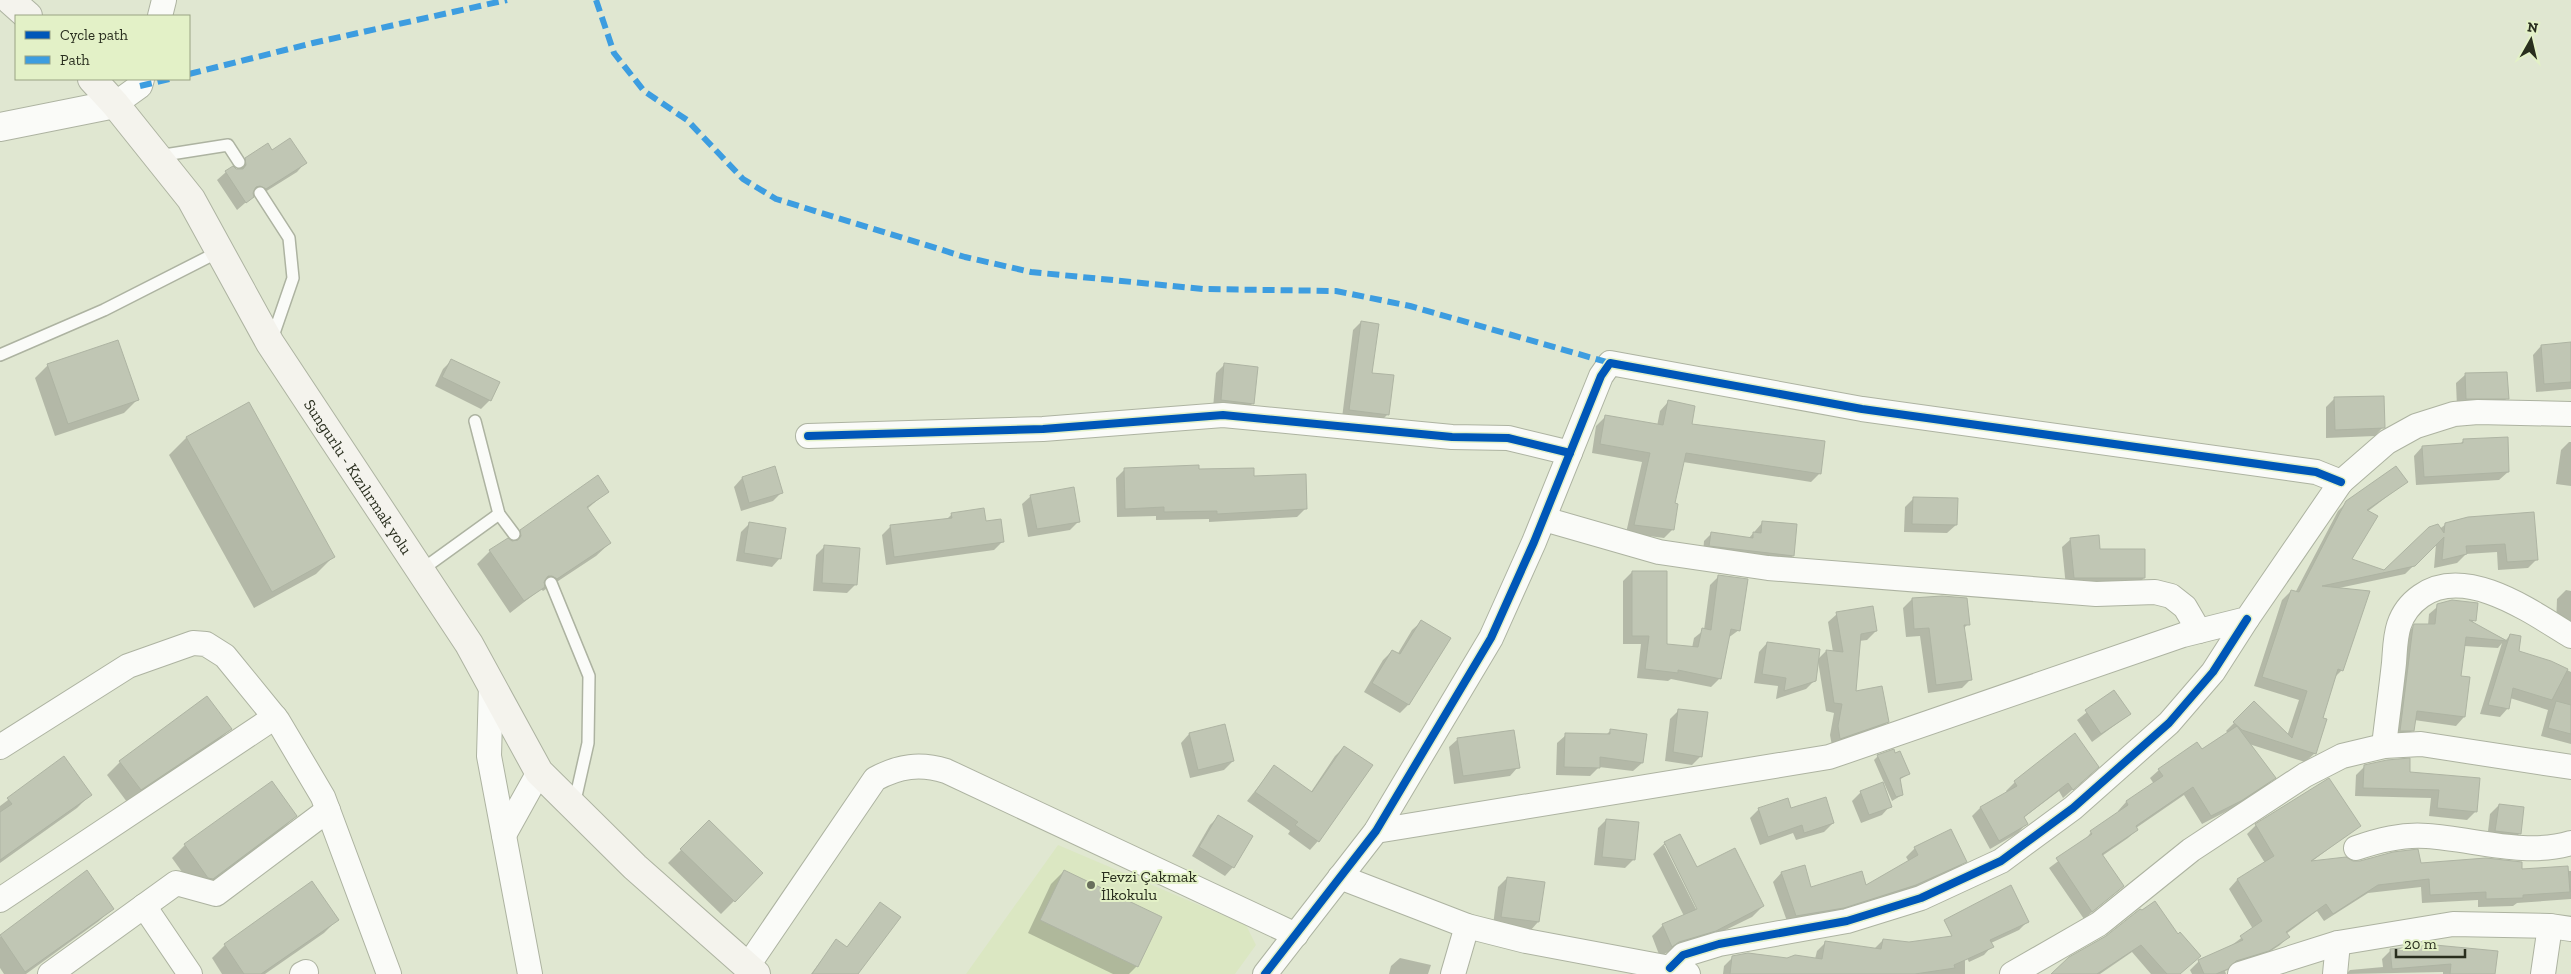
<svg xmlns="http://www.w3.org/2000/svg" width="2571" height="974" viewBox="0 0 2571 974" font-family="'Zilla Slab',serif">
	<style>
		.built { fill: #dbe7c2 }
		.shadow { fill: #0003; fill-rule: evenodd }
		.building { fill: #c0c6b4; stroke: #aeb4a3 }
		.lines { fill: none; stroke-linecap: round; stroke-linejoin: round }
		.service-casing { stroke: #adb3a1; stroke-width: 14 }
		.minor-casing { stroke: #adb3a1; stroke-width: 26 }
		.tertiary-casing { stroke: #adb3a1; stroke-width: 30 }
		.secondary-casing { stroke: #adb3a1; stroke-width: 30 }
		.service { stroke: #fafbf8; stroke-width: 11 }
		.minor { stroke: #fafbf8; stroke-width: 24 }
		.tertiary { stroke: #fafbf8; stroke-width: 28 }
		.secondary { stroke: #f4f3ed; stroke-width: 28 }
		.quiet { stroke: #3d9de0; stroke-width: 6; stroke-dasharray: 12 6; stroke-linecap: butt }
		.cycleway-casing { stroke: #e3f1c7; stroke-width: 11 }
		.cycleway { stroke: #0057b8; stroke-width: 8 }
		.poi-dot { fill: #696f5d; stroke: #e3f1c7; stroke-width: 2 }
		.labels { text-anchor: middle; stroke-width: 4; stroke-linejoin: round; paint-order: stroke }
		.street-label { font-size: 16px; fill: #292e1e; stroke: #e3f1c7 }
		.poi-label { font-size: 16px; fill: #292e1e; stroke: #e3f1c7; text-anchor: start }
	</style>
	<rect width="100%" height="100%" fill="#e0e7d1"/>
	<path class="built" d="M1058,845L1246,925L1256,945L1235,974H966Z"/>
	<g class="shadow">
		<path d="M272,152L305,163L297,172L257,197L252,194V197L237,210L217,180L226,172H237V168L246,159Z"/>
		<path d="M1361,322L1371,374L1388,414L1380,422L1342,418L1353,330Z"/>
		<path d="M2571,344V389L2536,392L2533,355L2541,346Z"/>
		<path d="M451,361L490,400L481,409L435,386L443,369Z"/>
		<path d="M1225,364L1253,403L1244,412L1213,408L1216,373Z"/>
		<path d="M48,365L137,400L124,413L55,436L35,378Z"/>
		<path d="M2465,375L2507,398L2499,407H2457L2456,383Z"/>
		<path d="M2335,398L2383,427L2375,436L2326,438V407Z"/>
		<path d="M1668,402L1691,425L1820,473L1811,482L1683,462L1673,504V529L1664,538L1626,533L1642,462L1592,453L1596,426L1605,417L1657,426L1660,411Z"/>
		<path d="M249,404L333,557L316,574L254,608L169,455L186,438Z"/>
		<path d="M2464,440L2508,472L2499,480L2416,485L2414,456L2422,447L2460,444Z"/>
		<path d="M2569,442H2571V486L2556,484L2561,450Z"/>
		<path d="M1125,469L1198,470L1253,477L1306,508L1297,517L1209,522V519L1156,520V516L1117,517L1116,478Z"/>
		<path d="M742,478L782,492L773,501L741,511L734,487Z"/>
		<path d="M2406,482L2367,512L2350,560L2385,571L2446,524L2468,518L2537,559L2528,568L2498,570L2497,552L2466,554L2457,563L2434,568L2436,544L2405,574L2339,588L2342,670L2334,678L2321,719L2326,720L2314,754L2305,762L2249,744L2274,778L2266,786L2231,809L2202,824L2184,795L2136,828L2137,830L2128,838L2102,856L2123,886L2084,919L2049,868L2084,842L2091,832L2119,813L2118,811L2126,802L2154,784L2150,778L2159,770L2197,744L2201,750L2228,733L2226,731L2254,703L2287,736L2299,700L2254,686L2282,600L2291,591L2295,593L2338,511L2347,502Z"/>
		<path d="M608,491L587,509L610,543L596,556L543,591L541,589L510,613L477,564L490,551L510,541L521,531Z"/>
		<path d="M1031,496L1079,521L1070,530L1028,537L1022,504Z"/>
		<path d="M1914,498L1956,525L1947,533L1904,532L1905,507Z"/>
		<path d="M952,514L1003,541L994,550L886,565L882,535L890,527L946,520Z"/>
		<path d="M750,523L780,558L772,567L736,561L741,532Z"/>
		<path d="M1762,523L1793,556L1786,563L1703,553L1704,541L1712,533L1749,538Z"/>
		<path d="M2071,539L2099,550L2144,578L2135,587H2066L2062,547Z"/>
		<path d="M825,546L855,585L847,593L813,591L816,555Z"/>
		<path d="M1632,572L1666,645L1692,648L1694,638L1704,630L1710,585L1719,576L1739,630L1728,638L1720,678L1711,687L1671,679L1668,681L1637,678L1641,644H1623V581Z"/>
		<path d="M2566,590L2571,591V633L2556,624L2557,599Z"/>
		<path d="M1912,599L1968,624L1963,629L1970,680L1962,688L1928,693L1920,636L1906,637L1903,608Z"/>
		<path d="M2443,602L2476,604L2474,620L2472,623L2506,640L2510,635L2517,652L2551,662L2571,672V744L2541,736L2548,710L2510,698L2508,708L2500,717L2480,714L2502,643L2498,648L2464,646L2459,677L2468,678L2464,717L2456,726L2414,720L2413,730L2404,739H2392L2406,634L2415,625H2428L2429,614Z"/>
		<path d="M1837,614L1876,631L1867,640L1859,641L1854,692L1888,721L1879,730L1832,746L1830,735L1834,713L1826,711L1818,661L1815,680L1806,689L1776,699L1778,686L1754,683L1759,652L1767,643L1817,660L1826,651L1833,652L1828,622Z"/>
		<path d="M1421,622L1449,638L1408,705L1400,713L1364,692L1383,660L1392,651L1397,655L1412,630Z"/>
		<path d="M2114,691L2130,714L2092,742L2077,720Z"/>
		<path d="M1679,710L1701,756L1692,765L1665,761L1670,719Z"/>
		<path d="M230,729L217,742L127,802L107,775L120,762Z"/>
		<path d="M1611,730L1642,763L1633,771L1599,767L1590,776L1556,775L1557,743L1566,735L1605,736Z"/>
		<path d="M1189,734L1233,761L1224,770L1190,778L1181,743Z"/>
		<path d="M2074,735L2089,775L2063,798L2059,791L2023,818L2026,824L2018,833L1990,849L1972,816L1980,808L2007,793L2006,791L2015,782Z"/>
		<path d="M1458,739L1518,767L1510,776L1454,784L1449,747Z"/>
		<path d="M1344,747L1318,841L1310,850L1288,834L1290,831L1247,801L1274,767L1311,792L1335,756Z"/>
		<path d="M1894,755L1909,774L1899,780L1902,795L1892,801L1874,760L1878,756Z"/>
		<path d="M64,758L90,795L77,808L0,863V806Z"/>
		<path d="M2365,766L2409,773L2478,780L2476,811L2467,820L2429,816L2431,798L2355,796L2356,775Z"/>
		<path d="M1861,792L1890,806L1882,815L1861,823L1852,801Z"/>
		<path d="M2499,805L2520,833L2511,842L2487,840L2490,814Z"/>
		<path d="M1759,809H1791L1833,823L1824,832L1796,840L1793,833L1760,845L1750,818Z"/>
		<path d="M296,816L282,829L199,891L195,890L172,858L185,845Z"/>
		<path d="M1218,817L1233,867L1225,876L1192,856L1210,825Z"/>
		<path d="M1606,820L1634,859L1625,868L1594,865L1598,828Z"/>
		<path d="M709,822L762,873L721,914L668,863Z"/>
		<path d="M2256,825L2359,826L2311,862L2419,864L2571,871V899L2517,903L2513,906L2478,907V900L2422,903L2421,887L2368,893L2324,921L2317,911L2286,934L2288,937L2280,945L2259,959L2225,971L2226,974H2192L2190,970L2199,961L2232,945L2253,929L2229,889L2237,880L2265,863L2247,834Z"/>
		<path d="M1665,843L1696,868L1763,906L1752,917L1703,941L1666,953L1660,957L1652,936L1663,925L1684,916L1653,854ZM1664,845H1667L1701,914L1699,915Z"/>
		<path d="M1915,848L1965,861L1957,870L1906,893L1788,924L1773,882L1781,873L1804,867L1810,888L1865,887L1909,862L1906,857Z"/>
		<path d="M1064,871L1137,966L1129,974H1113L1028,933L1051,884Z"/>
		<path d="M86,872L112,908L99,921L26,974H4L0,968V937Z"/>
		<path d="M1507,878L1538,922L1530,931L1493,925L1498,887Z"/>
		<path d="M312,883L337,920L324,933L265,974H222L212,958L225,945Z"/>
		<path d="M880,904L858,974H811L836,941L846,948Z"/>
		<path d="M2140,910L2180,974H2151L2132,952L2100,974H2053L2107,937Z"/>
		<path d="M2028,921L2019,930L1991,943L1992,946L1984,955L1969,962L1965,954V974H1723L1724,966L1733,957L1815,959L1817,951L1825,943L1874,949L1883,940L1909,944L1958,936Z"/>
		<path d="M2435,946L2494,974H2443V972L2346,974L2350,970L2383,967L2382,959L2391,950Z"/>
		<path d="M1400,958L1431,965L1428,974H1389L1391,966Z"/>
	</g>
	<g class="building">
		<path d="M290,138L307,163L266,189L260,186L256,187L253,193L254,197L246,203L225,171L233,166L236,169H243L246,165L245,158L268,143L272,150Z"/>
		<path d="M1361,321L1379,324L1372,373L1394,375L1389,415L1349,410Z"/>
		<path d="M118,340L139,400L68,424L47,364Z"/>
		<path d="M2571,342V382L2544,384L2541,345Z"/>
		<path d="M451,359L500,382L491,401L442,377Z"/>
		<path d="M1224,363L1258,367L1254,404L1221,400Z"/>
		<path d="M2507,372L2509,399H2466L2465,373Z"/>
		<path d="M2384,396L2385,428L2335,430L2334,397Z"/>
		<path d="M1668,400L1695,406L1692,424L1825,441L1821,474L1686,453L1675,503L1678,504L1674,530L1634,525L1650,453L1600,444L1605,415L1663,425Z"/>
		<path d="M249,402L335,557L272,592L186,437Z"/>
		<path d="M2508,437L2509,472L2424,477L2422,446L2463,443V439Z"/>
		<path d="M1199,465V469L1254,468V476L1306,474L1307,509L1217,514V511L1164,512V507L1125,509L1124,468Z"/>
		<path d="M775,466L783,493L749,503L742,477Z"/>
		<path d="M2396,466L2408,482L2367,510L2378,516L2352,559L2384,570L2429,527L2438,524L2444,533L2445,523L2468,517L2534,512L2538,560L2507,562L2505,544L2466,546L2467,554L2442,560L2444,537L2415,566L2322,586L2370,591L2343,671L2338,669L2323,718L2327,719L2316,754L2242,730L2233,722L2254,701L2292,738L2307,691L2262,677L2291,590L2299,592L2346,501Z"/>
		<path d="M598,475L609,492L587,507L611,543L557,579L552,576H548L544,582L545,587L524,601L489,550L508,538L512,541L518,540L521,536L520,530Z"/>
		<path d="M1074,487L1080,522L1037,529L1030,495Z"/>
		<path d="M1913,497L1958,498L1957,525L1912,524Z"/>
		<path d="M984,508L986,521L1001,519L1004,542L894,557L890,525L952,518L951,513Z"/>
		<path d="M1762,521L1797,524L1794,556L1709,546L1711,532L1753,538V532L1761,533Z"/>
		<path d="M749,522L786,528L781,559L744,553Z"/>
		<path d="M2099,535L2100,549H2145V578H2074L2070,538Z"/>
		<path d="M824,545L860,548L857,585L822,583Z"/>
		<path d="M1632,571H1667V644L1698,647L1702,628L1711,630L1718,575L1748,579L1740,631L1731,629L1721,679L1678,670V673L1645,669L1649,636H1632Z"/>
		<path d="M1942,596L1967,598L1970,625H1964L1972,680L1936,685L1929,628L1914,629L1912,598Z"/>
		<path d="M2452,600L2478,603L2476,621L2469,620L2507,641L2466,637L2461,676L2470,677L2465,717L2417,711L2414,731H2400L2413,626L2414,624H2435L2437,604Z"/>
		<path d="M1873,606L1877,631L1861,634L1856,691L1882,686L1889,722L1840,739L1838,726L1842,704L1834,703L1826,650L1843,652L1836,612Z"/>
		<path d="M1421,620L1451,638L1409,705L1372,683L1392,650L1400,654Z"/>
		<path d="M2510,634L2521,636L2519,651L2551,661L2568,669L2552,700L2513,688L2509,709L2488,705Z"/>
		<path d="M1767,642L1820,649L1816,681L1784,691L1786,678L1762,674Z"/>
		<path d="M2114,690L2131,714L2101,734L2085,710Z"/>
		<path d="M207,696L232,729L141,790L119,761Z"/>
		<path d="M2556,701L2571,705V734L2548,728Z"/>
		<path d="M1678,709L1708,712L1702,757L1673,752Z"/>
		<path d="M1225,724L1234,761L1198,770L1189,733Z"/>
		<path d="M2237,726L2276,778L2241,801L2211,816L2193,787L2136,826L2138,830L2102,854L2124,886L2092,912L2056,858L2092,834L2090,831L2128,805L2126,801L2163,776L2158,769L2197,742L2202,749Z"/>
		<path d="M1610,729L1647,734L1643,763L1600,757V768L1564,767L1565,733L1610,734Z"/>
		<path d="M1514,730L1520,768L1463,776L1457,738Z"/>
		<path d="M2075,733L2099,767L2073,790L2068,783L2024,817L2028,824L1999,841L1980,807L2017,786L2014,781Z"/>
		<path d="M1344,746L1373,765L1319,842L1295,825L1298,822L1255,792L1274,765L1312,792Z"/>
		<path d="M1894,749L1895,753L1900,751L1910,774L1900,778L1903,795L1896,797L1877,755Z"/>
		<path d="M64,756L92,795L0,860V812L12,804L7,798Z"/>
		<path d="M2410,758V772L2480,778L2477,812L2437,808L2439,790L2363,788L2364,765L2387,760Z"/>
		<path d="M2329,778L2361,826L2311,861L2346,857L2353,861H2360L2393,852L2418,849L2421,863L2486,858L2522,862V869L2568,866L2570,892L2523,895V898L2486,899V892L2430,895L2429,879L2378,885L2333,914L2326,904L2286,932L2290,937L2269,951L2236,961L2228,969L2216,974H2204L2198,960L2243,940L2240,936L2262,921L2237,879L2274,856L2255,824Z"/>
		<path d="M272,781L297,816L213,879L208,878L184,844Z"/>
		<path d="M1883,782L1892,807L1869,815L1860,791Z"/>
		<path d="M1826,797L1834,823L1804,833L1802,825L1768,837L1758,808L1788,798L1791,808Z"/>
		<path d="M2499,804L2524,807L2521,834L2495,831Z"/>
		<path d="M1218,815L1253,836L1234,868L1199,847Z"/>
		<path d="M1606,819L1639,822L1635,860L1602,857Z"/>
		<path d="M709,820L763,873L735,902L680,849Z"/>
		<path d="M1951,829L1967,862L1916,885L1844,908L1796,916L1781,872L1805,865L1811,887L1862,871L1866,885L1918,855L1914,847Z"/>
		<path d="M1680,834L1697,867L1735,848L1764,906L1716,931L1679,942L1672,947L1662,924L1697,909L1664,842Z"/>
		<path d="M87,870L114,909L25,972L0,935Z"/>
		<path d="M1064,870L1162,917L1138,967L1040,920Z"/>
		<path d="M1507,877L1545,882L1539,922L1501,917Z"/>
		<path d="M312,881L339,920L261,974H244L224,944Z"/>
		<path d="M2011,885L2029,922L1990,940L1994,947L1954,965L1955,968L1915,974H1730L1732,956L1748,953L1787,958L1795,955L1822,959L1825,941L1881,949L1883,939L1909,942L1952,936L1944,920Z"/>
		<path d="M2155,901L2178,934L2180,932L2201,956L2180,974H2167L2141,945L2097,974H2051L2069,957L2106,936L2140,909L2142,910Z"/>
		<path d="M880,902L901,917L858,974H812L836,939L847,947Z"/>
		<path d="M2435,945L2498,951L2495,974H2450L2451,964L2392,969L2390,949Z"/>
	</g>
	<g class="lines">
		<defs>
			<g id="service">
				<path d="M158,156L228,145L239,162"/>
				<path d="M260,193L289,238L293,278L272,339"/>
				<path d="M0,355L104,310L220,251"/>
				<path d="M475,421L499,514L514,534"/>
				<path d="M420,571L499,514"/>
				<path d="M551,583L589,676L588,743L574,805"/>
			</g>
			<g id="minor">
				<path d="M160,16L164,0"/>
				<path d="M115,104L140,86L142,79"/>
				<path d="M808,436L1043,429L1223,415L1452,437L1508,438L1570,453"/>
				<path d="M1544,519L1659,552L1768,568L2096,594L2155,592L2171,596L2185,607L2199,631"/>
				<path d="M491,685L489,756L530,974"/>
				<path d="M2384,746C2387,719 2391,691 2394,663C2395,651 2395,637 2399,625C2403,613 2411,603 2421,596C2466,564 2533,613 2571,636"/>
				<path d="M0,747L128,666L193,643L206,644L225,656L278,721L323,797L389,974"/>
				<path d="M1376,831L1829,757L2183,635L2247,619L2341,482L2387,442L2416,426L2454,414L2478,412L2571,414"/>
				<path d="M504,835L539,772"/>
				<path d="M2356,848C2379,840 2402,834 2427,836C2474,839 2525,857 2571,843"/>
				<path d="M1340,877L1467,926L1526,941L1670,968L1688,974"/>
				<path d="M0,900L275,717"/>
				<path d="M144,906L190,974"/>
				<path d="M747,967L875,779C899,766 920,763 946,771L1296,935"/>
				<path d="M1670,968L1683,955L1719,944L1847,921L1921,898L2001,861L2073,808L2169,723L2213,672L2247,619"/>
				<path d="M50,974L176,883L216,894L328,810"/>
				<path d="M302,974L306,972"/>
				<path d="M1265,974L1376,831L1491,638L1534,542L1601,376L1610,363L1862,409L2316,472L2341,482"/>
				<path d="M1453,974L1467,926"/>
				<path d="M2012,974L2099,924L2191,850L2305,775L2342,756L2384,746L2421,744L2571,767"/>
				<path d="M2240,974L2338,943L2453,924L2550,926L2571,929"/>
				<path d="M2335,974L2338,943"/>
				<path d="M2543,974L2550,926"/>
			</g>
			<path id="tertiary" d="M0,127L115,104"/>
			<g id="secondary">
				<path d="M10,0L28,16"/>
				<path id="s1" d="M92,79L115,104L191,199L270,343L469,644L539,772L635,867L756,974"/>
			</g>
		</defs>
		<use href="#service" class="service-casing"/>
		<use href="#minor" class="minor-casing"/>
		<use href="#tertiary" class="tertiary-casing"/>
		<use href="#secondary" class="secondary-casing"/>
		<use href="#service" class="service"/>
		<use href="#minor" class="minor"/>
		<use href="#tertiary" class="tertiary"/>
		<use href="#secondary" class="secondary"/>
		<g class="quiet">
			<path d="M596,0L614,53L644,91L687,120L743,179L776,199L965,257L1031,272L1203,289L1336,291L1410,306L1610,363"/>
			<path d="M189,74L313,43L507,0"/>
			<path d="M140,86L170,79"/>
		</g>
		<defs>
			<g id="cycleway">
				<path d="M808,436L1043,429L1223,415L1452,437L1508,438L1570,453"/>
				<path d="M1670,968L1683,955L1719,944L1847,921L1921,898L2001,861L2073,808L2169,723L2213,672L2247,619"/>
				<path d="M1265,974L1376,831L1491,638L1534,542L1601,376L1610,363L1862,409L2316,472L2341,482"/>
			</g>
		</defs>
		<use href="#cycleway" class="cycleway-casing"/>
		<use href="#cycleway" class="cycleway"/>
	</g>
	<circle class="poi-dot" cx="1091" cy="885" r="5"/>
	<g class="labels">
		<g class="street-label">
			<text dy="6" stroke="none"><textPath href="#s1" startOffset="480">Sungurlu - Kızılırmak yolu</textPath></text>
		</g>
		<g class="poi-label">
			<text x="1101" y="882">Fevzi Çakmak<tspan x="1101" dy="18">İlkokulu</tspan></text>
		</g>
	</g>
	<rect x="15" y="15" width="175" height="65" fill="#e3f1c7" stroke="#99a383"/>
	<rect x="25" y="31" width="25" height="8" fill="#0057b8" stroke="#99a383"/>
	<text x="60" y="40" font-size="15" fill="#292e1e">Cycle path</text>
	<rect x="25" y="56" width="25" height="8" fill="#3d9de0" stroke="#99a383"/>
	<text x="60" y="65" font-size="15" fill="#292e1e">Path</text>
	<g transform="translate(2531 40) rotate(8)" stroke="#e3f1c7" stroke-width="4" paint-order="stroke">
	<path d="M0-4L9 19L0 12L-9 19Z" fill="#292e1e"/>
	<text y="-8" font-size="14" font-weight="bold" text-anchor="middle" fill="#292e1e">N</text>
	</g>
	<path d="M2396 949v8h69v-8" fill="none" stroke="#292e1e" stroke-width="2.5"/>
	<text x="2404" y="949" font-size="15" fill="#292e1e" stroke="#e3f1c7" stroke-width="4" paint-order="stroke">20 m</text>
</svg>
